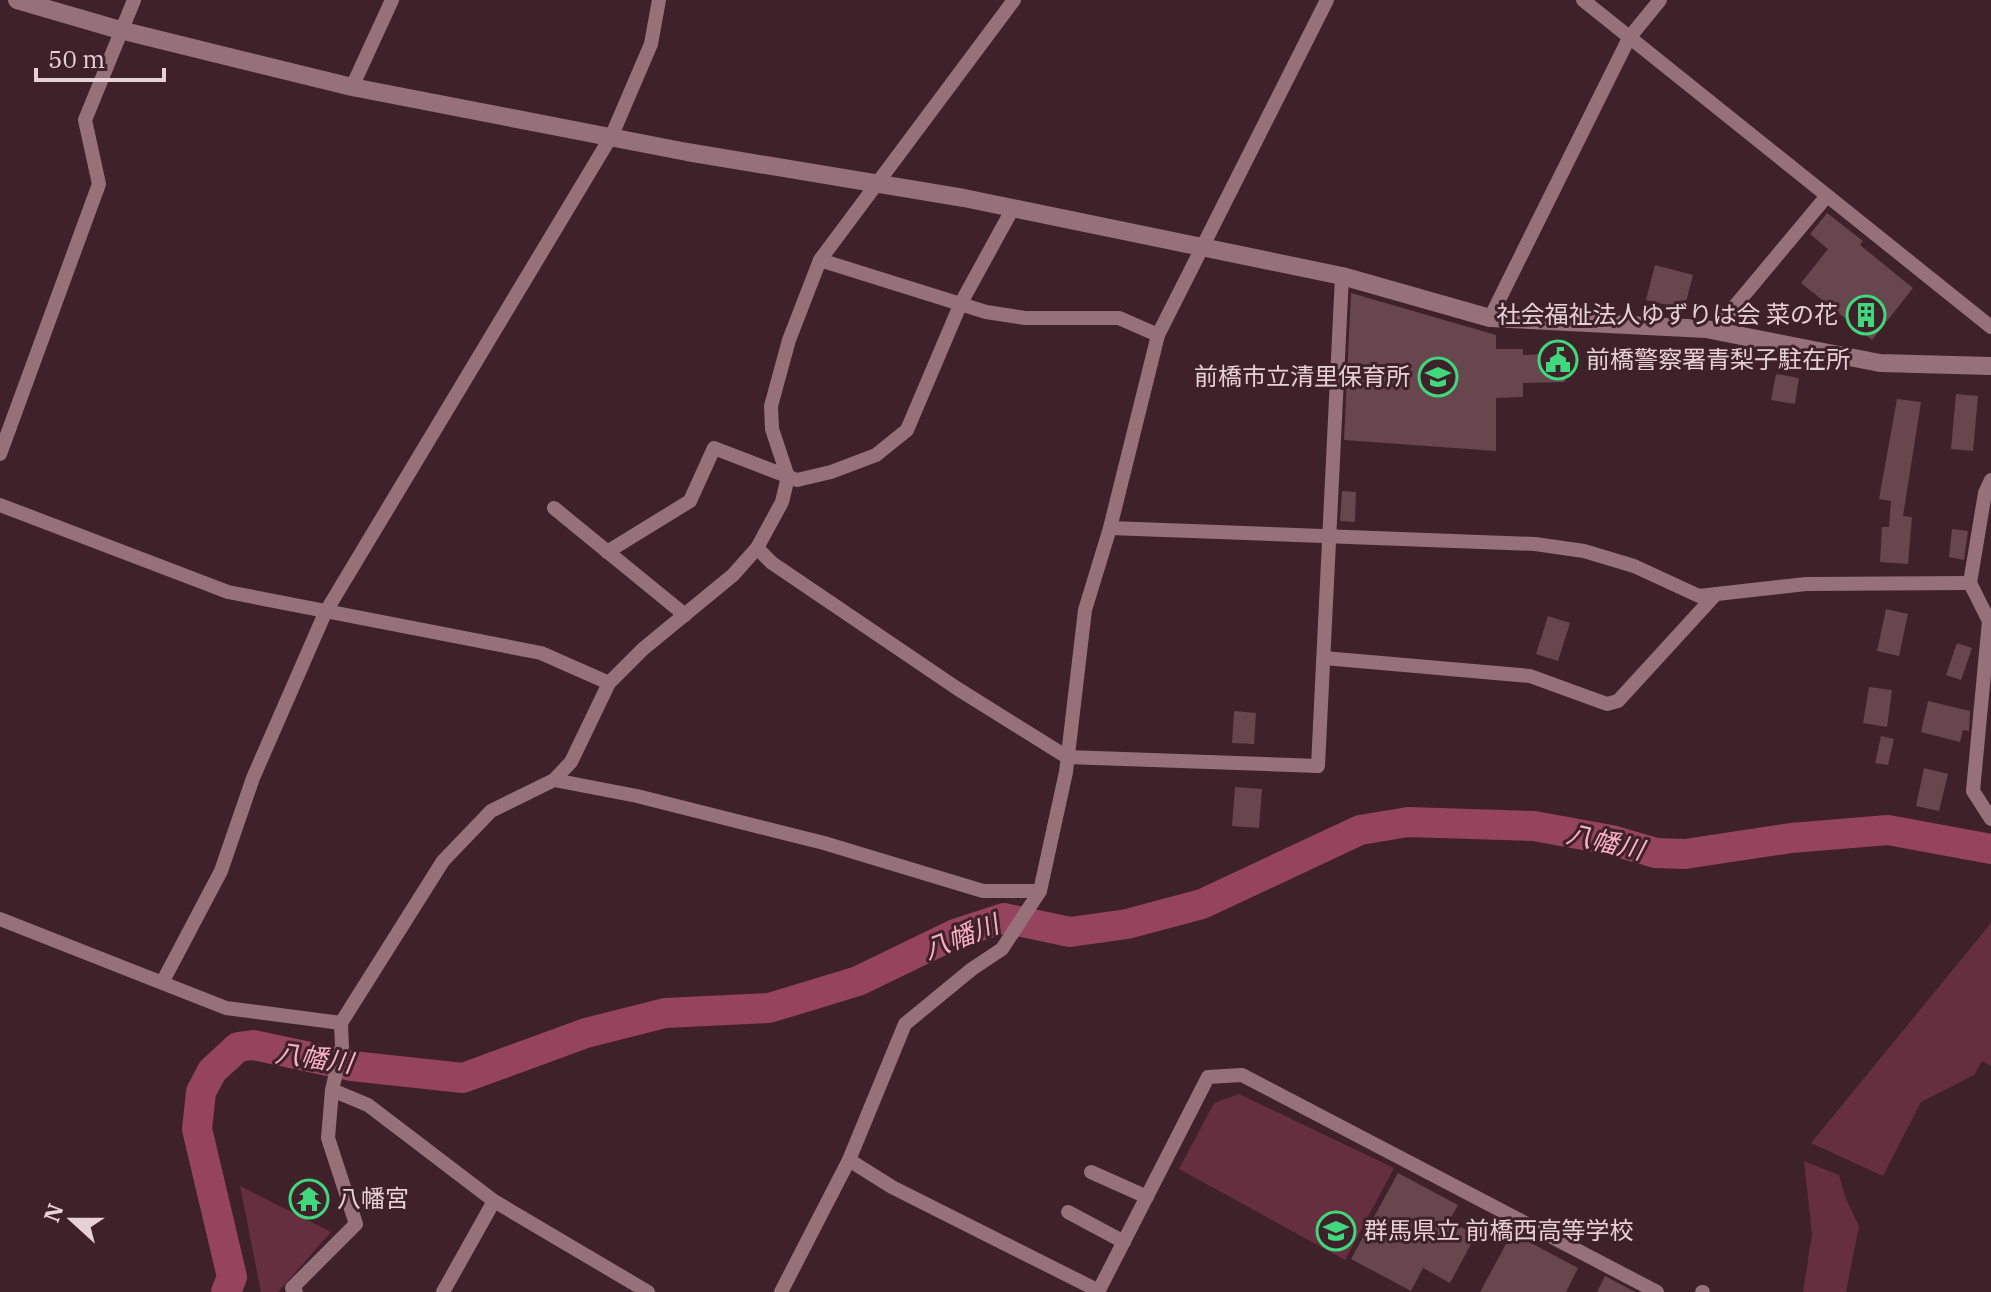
<svg xmlns="http://www.w3.org/2000/svg" width="1991" height="1292" viewBox="0 0 1991 1292" font-family="'IBM Plex Serif','Noto Sans JP',serif">
	<style>
		.green { fill: #652f3f }
		.lines { fill: none; stroke-linecap: round; stroke-linejoin: round }
		.river { stroke: #96435d; stroke-width: 30 }
		.building { fill: #67464e }
		.minor { stroke: #96717a; stroke-width: 14 }
		.tertiary { stroke: #96717a; stroke-width: 18 }
		.labels { text-anchor: middle; stroke-width: 6; stroke-linejoin: round; paint-order: stroke }
		.poi-label { font-size: 24px; fill: #e6d1d6; stroke: #3f2129; text-anchor: start }
		.water-label { font-size: 26px; font-style: italic; fill: #f8b1c3; stroke: #3f2129 }
	</style>
	<rect width="100%" height="100%" fill="#3f2129"/>
	<g class="green">
		<path d="M1991,923V1066L1982,1061L1974,1075L1921,1102L1883,1176L1811,1143Z"/>
		<path d="M1239,1094L1394,1168L1345,1260L1179,1169L1214,1103Z"/>
		<path d="M1804,1161L1839,1175L1846,1199L1859,1226L1846,1292H1803L1812,1234Z"/>
		<path d="M240,1186L331,1232L278,1292H261Z"/>
	</g>
	<g class="lines">
		<path class="river" d="M226,1292L232,1277L197,1129L201,1092L212,1071L238,1047L253,1045L352,1066L463,1078L586,1033L665,1013L769,1008L858,981L955,934L1004,918L1070,932L1127,924L1202,904L1360,830L1408,822L1534,826L1611,840L1656,853L1685,854L1791,838L1888,830L1991,849"/>
	</g>
	<g class="building">
		<path d="M1827,213L1863,241L1860,245L1913,288L1872,340L1801,283L1828,249L1810,234Z"/>
		<path d="M1655,265L1693,275L1684,309L1646,300Z"/>
		<path d="M1351,293L1496,335V349H1523V355L1564,353L1565,382L1523,383V397L1496,398V451L1344,440Z"/>
		<path d="M1776,374L1799,378L1795,404L1771,400Z"/>
		<path d="M1956,394L1978,396L1973,451L1951,449Z"/>
		<path d="M1897,399L1921,402L1903,516L1912,517L1908,564L1880,562L1882,527H1889L1891,501L1879,499Z"/>
		<path d="M1342,491L1356,492L1355,522L1340,521Z"/>
		<path d="M1952,529L1968,531L1964,560L1949,557Z"/>
		<path d="M1886,609L1908,614L1899,656L1877,651Z"/>
		<path d="M1548,616L1570,623L1558,661L1536,654Z"/>
		<path d="M1957,643L1972,648L1961,680L1946,675Z"/>
		<path d="M1869,687L1892,690L1887,727L1863,723Z"/>
		<path d="M1928,701L1970,711L1969,731L1963,730L1960,742L1921,732Z"/>
		<path d="M1234,711L1256,713L1254,744L1232,743Z"/>
		<path d="M1881,736L1894,739L1888,765L1875,763Z"/>
		<path d="M1924,768L1948,774L1939,811L1916,806Z"/>
		<path d="M1235,787L1262,789L1259,828L1232,826Z"/>
		<path d="M1398,1173L1458,1205L1449,1221L1476,1235L1450,1283L1423,1268L1411,1291L1351,1259Z"/>
		<path d="M298,1182L329,1200L320,1215L289,1197Z"/>
		<path d="M1512,1233L1578,1268L1566,1292H1480Z"/>
		<path d="M1605,1276L1635,1292H1597Z"/>
	</g>
	<g class="lines">
		<g class="minor">
			<path d="M1583,0L1991,327"/>
			<path d="M352,87L392,0"/>
			<path d="M820,260L986,312L1025,318H1119L1158,335"/>
			<path d="M1490,318L1629,38L1660,0"/>
			<path d="M1714,331L1826,197"/>
			<path d="M0,454L99,184L85,120L134,0"/>
			<path d="M1991,480L1985,493L1970,583L1989,621L1973,791L1991,819"/>
			<path d="M0,505L228,592L541,653L609,683"/>
			<path d="M554,508L685,615"/>
			<path d="M1110,528L1535,544L1584,551L1634,566L1699,596L1806,584L1970,583"/>
			<path d="M757,548L772,563L958,689L1067,757L1318,766L1342,276"/>
			<path d="M607,552L690,501L714,448L797,480L831,472L876,455L907,430L961,303L1013,208"/>
			<path d="M1324,658L1530,676L1607,704L1618,701L1716,594"/>
			<path d="M554,780L637,796L824,843L983,891H1040"/>
			<path d="M0,919L226,1008L341,1023"/>
			<path d="M163,981L221,871L253,778L325,613L612,135L651,44L659,0"/>
			<path d="M849,1160L892,1187L1099,1291"/>
			<path d="M1091,1172L1147,1197"/>
			<path d="M1068,1212L1124,1242"/>
			<path d="M296,1292L292,1288L356,1224L328,1138L332,1090"/>
			<path d="M443,1292L494,1201"/>
			<path d="M648,1292L494,1201L368,1105L332,1090L342,1047L341,1023L443,861L491,811L554,780L571,762L609,683L643,649L733,575L757,548L782,502L788,477L772,429L771,406L789,340L820,260L1014,0"/>
			<path d="M781,1292L849,1160L905,1024L972,969L1002,949L1040,891L1066,772L1085,610L1110,528L1158,335L1327,0"/>
			<path d="M1098,1292L1208,1077L1242,1075L1657,1292"/>
			<path d="M1702,1292H1703"/>
		</g>
		<path class="tertiary" d="M17,0L120,30L352,87L687,152L964,198L1342,276L1490,318L1706,329L1880,363L1991,366"/>
	</g>
	<defs>
		<symbol id="building-ring" viewBox="-11 -11 22 22"><circle r="9.5" fill="#3f2129" stroke="#40d77d" stroke-width="1.5"/><path d="M-4-6H4V6H1V3H-1V6H-4ZM-2.5-4.3h1.7v1.8h-1.7ZM.8-4.3h1.7v1.8H.8ZM-2.5-1h1.7V.8h-1.7ZM.8-1h1.7V.8H.8Z" fill="#40d77d"/></symbol>
		<symbol id="civic-ring" viewBox="-11 -11 22 22"><circle r="9.5" fill="#3f2129" stroke="#40d77d" stroke-width="1.5"/><path d="M-.6-6.5H3V-4.5H.6V-3L4-1V1h2V6H-6V1h2V-1L-.6-3ZM-1.2 2.5V6h2.4V2.5Z" fill="#40d77d"/></symbol>
		<symbol id="school-ring" viewBox="-11 -11 22 22"><circle r="9.5" fill="#3f2129" stroke="#40d77d" stroke-width="1.5"/><path d="M0-5L7-2L0 1L-7-2ZM-4 1L0 2.5L4 1V4Q0 6-4 4Z" fill="#40d77d"/></symbol>
		<symbol id="temple-ring" viewBox="-11 -11 22 22"><circle r="9.5" fill="#3f2129" stroke="#40d77d" stroke-width="1.5"/><path d="M0-6L5-2H3V0L6.5 2.5H4V6H1.5V3h-3V6H-4V2.5H-6.5L-3 0V-2H-5Z" fill="#40d77d"/></symbol>
	</defs>
	<g fill-rule="evenodd">
		<use href="#building-ring" x="1844" y="293" width="44" height="44"/>
		<use href="#civic-ring" x="1536" y="338" width="44" height="44"/>
		<use href="#school-ring" x="1416" y="355" width="44" height="44"/>
		<use href="#temple-ring" x="287" y="1177" width="44" height="44"/>
		<use href="#school-ring" x="1314" y="1209" width="44" height="44"/>
	</g>
	<g class="labels">
		<g class="poi-label">
			<text x="1838" y="323" text-anchor="end">社会福祉法人ゆずりは会 菜の花</text>
			<text x="1586" y="368">前橋警察署青梨子駐在所</text>
			<text x="1410" y="385" text-anchor="end">前橋市立清里保育所</text>
			<text x="337" y="1207">八幡宮</text>
			<text x="1364" y="1239">群馬県立 前橋西高等学校</text>
		</g>
		<g class="water-label">
			<text transform="translate(1605 842) rotate(13)" y="9">八幡川</text>
			<text transform="translate(961 937) rotate(-21)" y="9">八幡川</text>
			<text transform="translate(314 1058) rotate(8)" y="9">八幡川</text>
		</g>
	</g>
	<g transform="translate(72 1220) rotate(291)" stroke="#3f2129" stroke-width="6" paint-order="stroke">
	<path d="M0-6L14 30L0 20L-14 30Z" fill="#e6d1d6"/>
	<text y="-12" font-size="22" font-weight="bold" text-anchor="middle" fill="#e6d1d6">N</text>
	</g>
	<path d="M36 68v12h128v-12" fill="none" stroke="#e6d1d6" stroke-width="4"/>
	<text x="48" y="68" font-size="24" fill="#e6d1d6" stroke="#3f2129" stroke-width="6" paint-order="stroke">50 m</text>
</svg>
